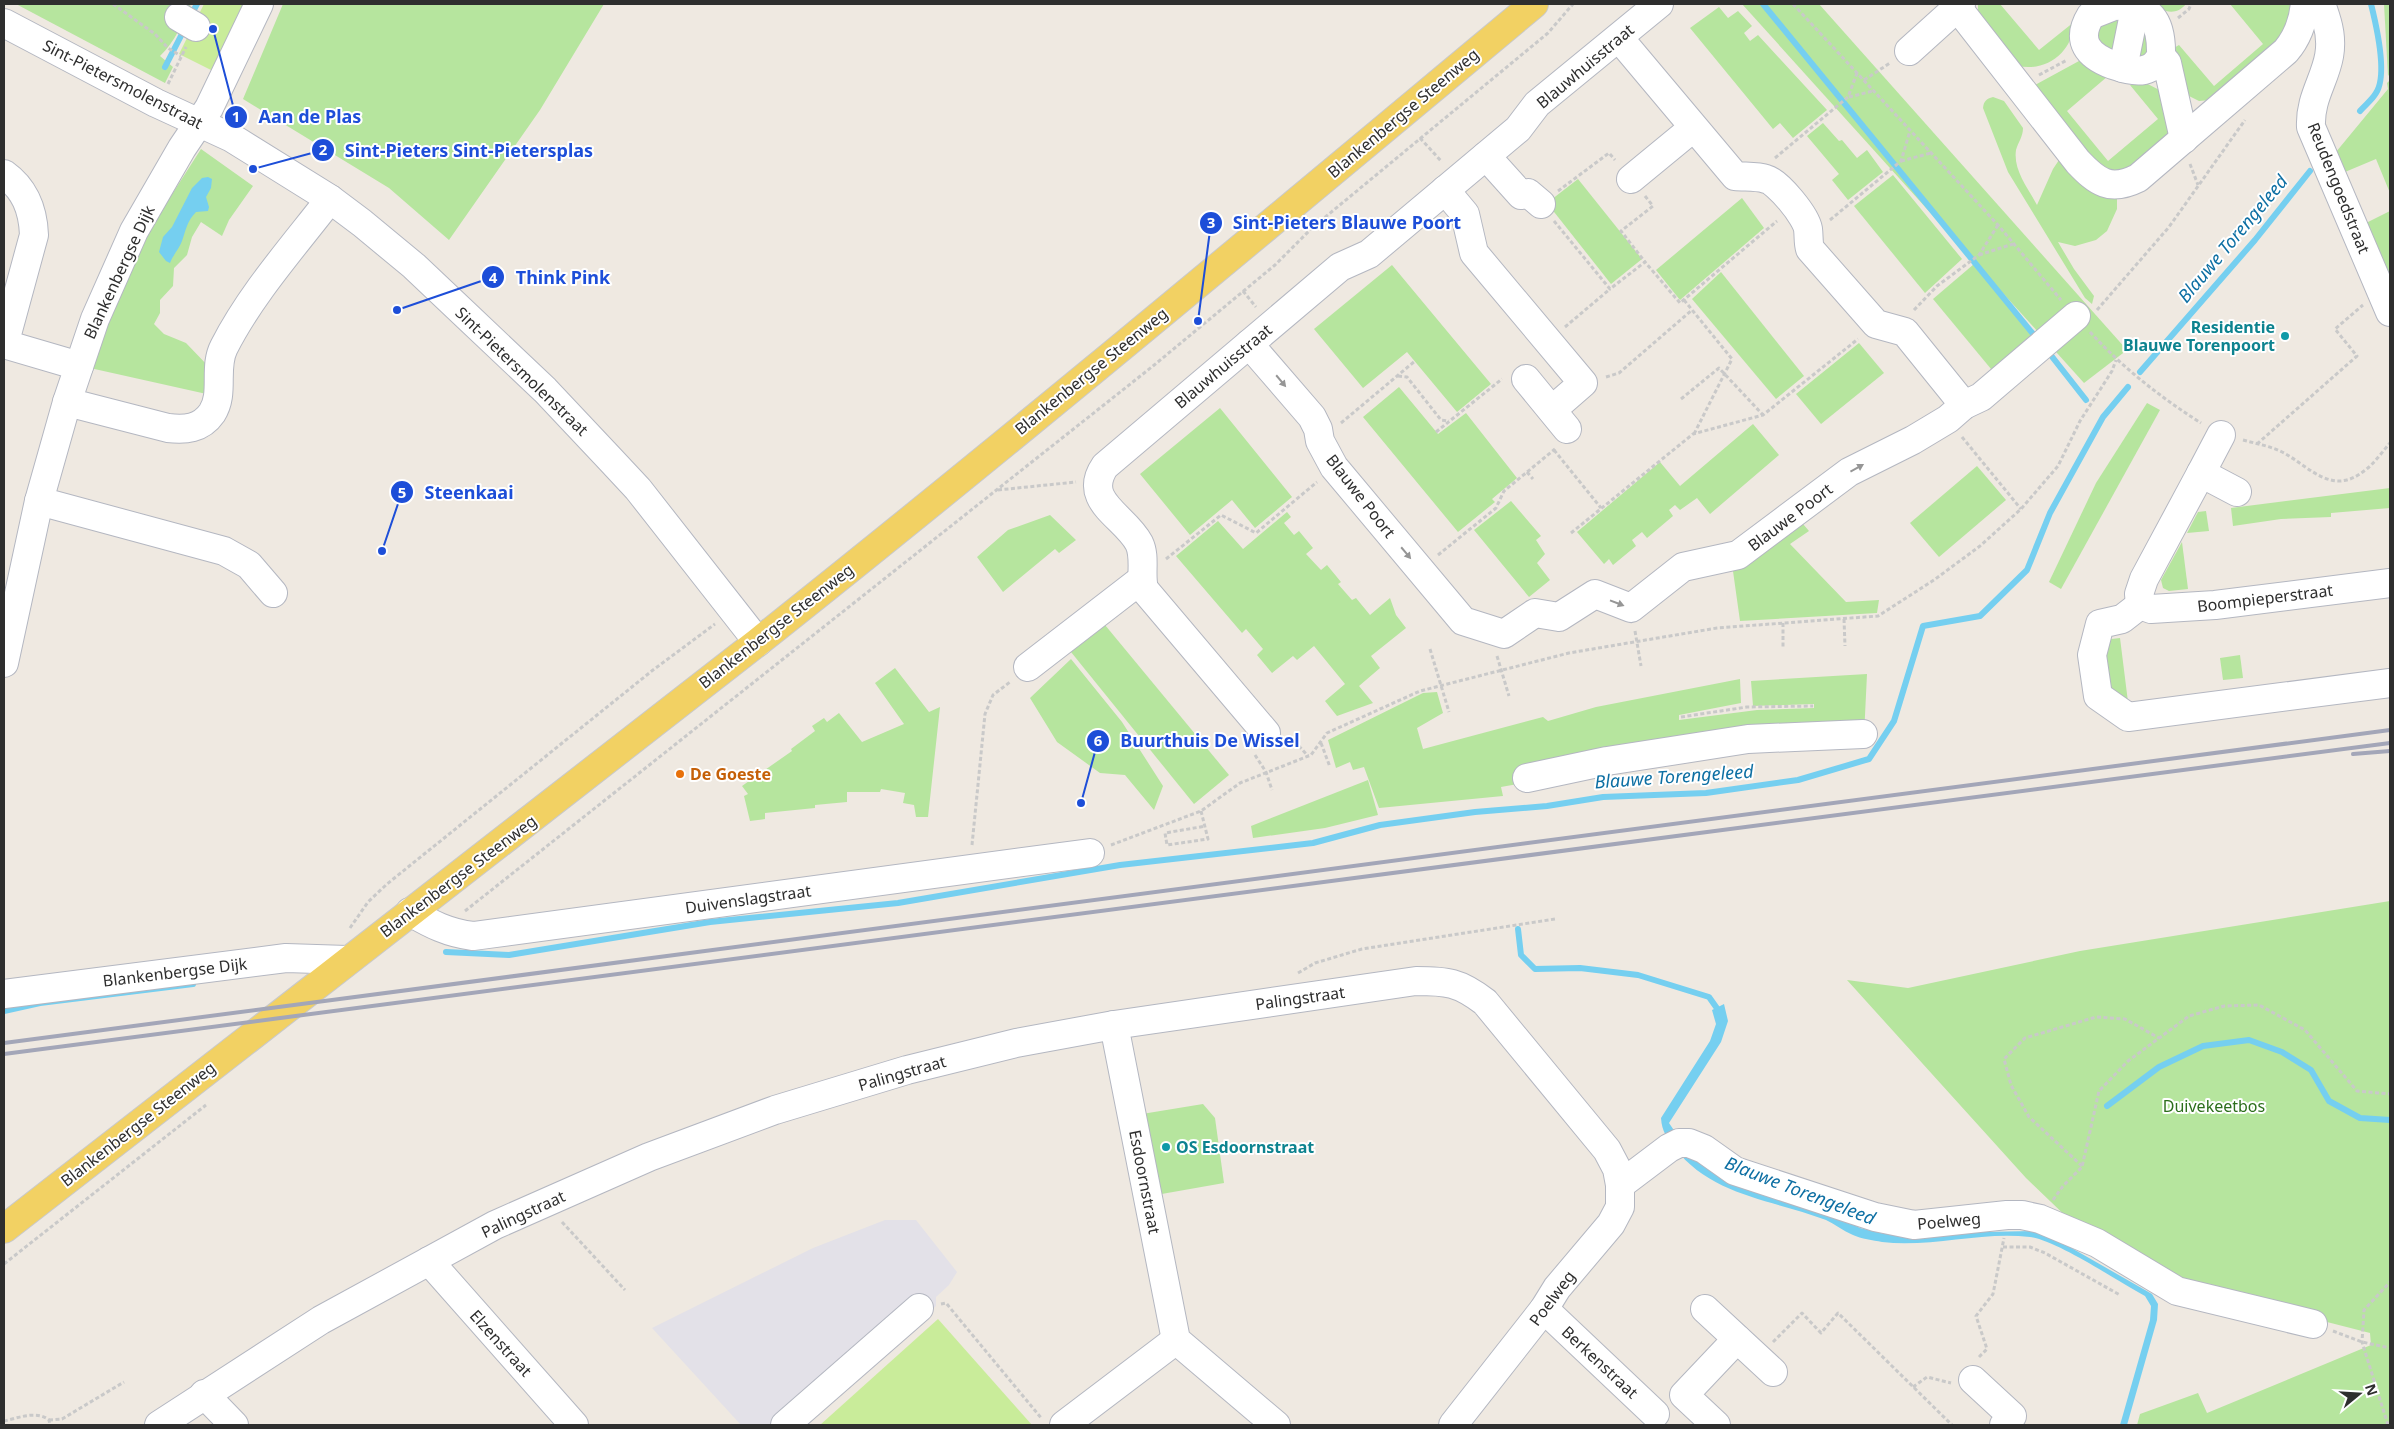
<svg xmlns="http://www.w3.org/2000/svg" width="2394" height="1429" viewBox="0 0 2394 1429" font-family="'Noto Sans',sans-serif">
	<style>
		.industrial { fill: #e3e1e8 }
		.green { fill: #b6e59e }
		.pitch { fill: #c9ec9a }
		.water { fill: #75cff0 }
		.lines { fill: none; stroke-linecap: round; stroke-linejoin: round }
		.stream { stroke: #75cff0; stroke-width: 6 }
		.minor-casing { stroke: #b4b7c1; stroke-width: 30 }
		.major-casing { stroke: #c9c9c9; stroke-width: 30 }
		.path { stroke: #c9c9c9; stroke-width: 3; stroke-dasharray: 4 2.5; stroke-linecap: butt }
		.minor { stroke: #fff; stroke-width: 28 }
		.major { stroke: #f2d163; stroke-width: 28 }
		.rail { stroke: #a3a6b8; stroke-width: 4 }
		.oneway { fill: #969696 }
		.culture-dot { fill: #0f9aa8; stroke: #fff; stroke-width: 2 }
		.food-dot { fill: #e8710a; stroke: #fff; stroke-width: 2 }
		.labels { text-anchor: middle; stroke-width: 4; stroke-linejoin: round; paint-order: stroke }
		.street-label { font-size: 16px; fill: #2e2e2e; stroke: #fff }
		.culture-label { font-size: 16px; font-weight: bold; fill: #0d838f; stroke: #fff; text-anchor: end }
		.food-label { font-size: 16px; font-weight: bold; fill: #c56008; stroke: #fff; text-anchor: start }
		.park-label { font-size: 16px; fill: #2c6e1b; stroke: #fff }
		.water-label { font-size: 18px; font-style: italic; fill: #0d6fa3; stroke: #fff }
		.leader { fill: none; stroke: #1d4ed8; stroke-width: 2 }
		.callout-dot { fill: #1d4ed8; stroke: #fff; stroke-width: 2 }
		.mark-label { font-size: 15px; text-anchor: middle; font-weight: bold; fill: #fff }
		.callout-label { font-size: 18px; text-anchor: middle; font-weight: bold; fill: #1d4ed8; stroke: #fff; stroke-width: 4; stroke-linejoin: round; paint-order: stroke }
	</style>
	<rect width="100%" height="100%" fill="#efe9e1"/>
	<path class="industrial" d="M885,1220H916L957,1272L949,1285L936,1297V1306L799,1425H741L652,1328L813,1248Z"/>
	<g class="green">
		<path d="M16,4H191C183,22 175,42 160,56L173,67L165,83Z"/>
		<path d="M283,4H604L540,110L449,240L389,188L243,99Z"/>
		<path d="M1742,4H1819L2127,350L2084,383Z"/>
		<path d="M1978,4H2000L2039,50L2074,22C2073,52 2047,72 2018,66L1978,14Z"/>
		<path d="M2150,4H2186C2175,17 2163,11 2150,4Z"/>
		<path d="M2230,4H2300L2295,26L2210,100L2199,101L2187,95L2172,49L2179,45L2214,86L2263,44Z"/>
		<path d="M2384,4H2390V73L2388,76Z"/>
		<path d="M1719,7L1728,18L1738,11L1752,26L1744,33L1750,41L1758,35L1827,110L1793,138L1780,123L1773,129L1690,28Z"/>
		<path d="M2124,14L2117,52L2099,45L2095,28Z"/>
		<path d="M2143,24L2152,49L2138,62Z"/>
		<path d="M2079,61H2085L2108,76L2067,111L2108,161L2158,119L2130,85L2142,81L2167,94L2177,127L2134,172L2101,175L2035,85Z"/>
		<path d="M2390,80V193L2376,159L2345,172L2336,152L2388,89L2387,83Z"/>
		<path d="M1993,97L2004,101L2023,128C2023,137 2018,142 2016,150C2013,170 2028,188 2037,205L2053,169L2063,154L2117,191V209L2107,231L2096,240L2075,246L2058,242L2074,269L2094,296L2092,304L2085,298L2008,172L1983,108C1984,101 1986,99 1993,97Z"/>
		<path d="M1823,123L1839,141L1842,140L1857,158L1867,150L1883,172L1848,200L1832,180L1839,174L1807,136Z"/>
		<path d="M201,149L253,186L229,220L222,236L201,222L192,237L187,255L174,268L173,286L160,300V313L154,324L164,334L186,343L210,368L211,395L90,368L137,249Z"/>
		<path d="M1893,175L1962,259L1925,293L1854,206Z"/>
		<path d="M1578,179L1642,259L1611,284L1547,203Z"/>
		<path d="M1742,198L1764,228L1680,300L1656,270Z"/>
		<path d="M2390,211V277L2366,223Z"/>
		<path d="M1974,264L2037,339L1996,375L1933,299Z"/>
		<path d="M1392,265L1491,384L1457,412L1407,352L1363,388L1314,329Z"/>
		<path d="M1721,272L1804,376L1776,399L1692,299Z"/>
		<path d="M1859,343L1884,373L1821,424L1796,394Z"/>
		<path d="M1399,387L1438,434L1466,413L1517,478L1492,499L1495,502L1458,532L1363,417Z"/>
		<path d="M2147,403L2160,410L2061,589L2049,582L2096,483Z"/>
		<path d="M1220,408L1292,497L1255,528L1232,500L1190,535L1140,474Z"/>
		<path d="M1753,424L1779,455L1710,514L1697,498L1680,510L1675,505L1669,510L1673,516L1647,538L1642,532L1632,540L1636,546L1613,565L1609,559L1604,564L1577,532L1660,462L1680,486Z"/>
		<path d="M1977,466L2006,500L1939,557L1910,523Z"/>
		<path d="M2390,488V508L2331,513V517L2281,519L2233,526L2231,508Z"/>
		<path d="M1511,501L1541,536L1536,540L1545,554L1537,563L1550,580L1529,597L1474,530Z"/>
		<path d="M2206,511L2209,531L2187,533L2198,512Z"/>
		<path d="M1287,512L1291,517L1284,523L1294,535L1299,531L1313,548L1306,554L1321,570L1327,565L1341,582L1338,584L1352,600L1356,598L1370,615L1390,598L1396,615L1406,628L1371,656L1380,668L1359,686L1373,703L1337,716L1325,701L1345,684L1314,646L1297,660L1293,656L1272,673L1257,655L1263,649L1246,629L1242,633L1176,556L1218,521L1243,549Z"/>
		<path d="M1050,515L1076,540L1059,553L1055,549L1003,592L977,557L1008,530Z"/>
		<path d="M1797,517L1809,531L1790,544L1846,602L1879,600L1877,613L1740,621L1732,564Z"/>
		<path d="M2182,542L2188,589L2169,591L2163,588L2161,580Z"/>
		<path d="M1105,625L1229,775L1194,804L1071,652Z"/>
		<path d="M2120,638L2129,710L2103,690V640Z"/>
		<path d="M2240,655L2243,678L2223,680L2220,658Z"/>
		<path d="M1071,659L1122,722L1163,786L1154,810L1125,775L1100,773L1057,742L1030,698Z"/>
		<path d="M895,668L929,712L940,707L928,817H916L914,805L903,803L905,793L881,789L880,792H847V802L815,805V808L765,813V819L750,821L744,796L748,794L742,786L792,751L791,749L815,731L812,726L824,718L827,722L839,713L862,742L904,724L875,683Z"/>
		<path d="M1867,674L1864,736L1748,743L1501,787L1503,796L1379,808L1364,767L1353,770L1350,762L1336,768L1328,740L1423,693L1437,692L1443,713L1417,728L1423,749L1543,717L1548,721L1596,707L1740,679L1741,703L1679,715V720L1757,710L1814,708V704L1753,706L1751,681Z"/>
		<path d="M1368,780L1378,815L1325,828L1253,838L1251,826Z"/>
		<path d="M2390,901V1425H2137L2140,1414L2198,1393L2207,1413L2371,1345L2370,1333L2155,1278L2076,1226L2026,1178L1847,980L1908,988L2080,951Z"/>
		<path d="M1203,1104L1215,1118L1224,1183L1156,1195L1142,1114Z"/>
	</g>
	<g class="pitch">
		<path d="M204,4H246L213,71L179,54Z"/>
		<path d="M938,1319L1032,1425H820Z"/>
	</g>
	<g class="water">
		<path d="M208,177L212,179L211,188L206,197L209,207L208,211L196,212C187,221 186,230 182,241C179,249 173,255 170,263L166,261L159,252L163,237L172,227L192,188L202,178Z"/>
		<path d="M1724,1004L1728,1021L1721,1042L1669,1123L1688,1151L1708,1169L1740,1185L1831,1213L1860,1228L1885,1234L2033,1231L2061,1242L2152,1294L2158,1304L2157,1320L2127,1425H2120L2150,1320L2151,1306L2145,1296C2117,1281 2058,1241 2030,1237C1981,1231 1931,1248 1882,1242C1873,1240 1861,1239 1853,1235C1843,1231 1835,1224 1826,1220C1774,1200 1711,1196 1675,1148C1667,1138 1662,1132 1661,1118L1710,1041L1716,1024L1712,1010Z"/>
	</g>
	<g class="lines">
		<g class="stream">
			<path d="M1763,4L2038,340"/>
			<path d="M190,17L197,4"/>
			<path d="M165,67L185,28"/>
			<path d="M2360,111C2365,105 2372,100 2376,93C2388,75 2376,24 2371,4"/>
			<path d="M2046,349L2086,400"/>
			<path d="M2140,372L2255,240L2310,171"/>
			<path d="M1518,929L1521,955L1535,969L1580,968L1638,975L1709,997L1721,1014"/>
			<path d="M446,952L509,955L710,922L898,903L1120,865L1313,843L1380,825L1475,812L1547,806L1603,797L1706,793L1798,780L1869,759L1894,721L1923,626L1980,616L2027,570L2050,513L2103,417L2128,387"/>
			<path d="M4,1011L40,1003L193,984"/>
			<path d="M2107,1106L2159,1067L2203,1046L2249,1040L2282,1052L2311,1070L2329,1101L2360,1118L2390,1120"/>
		</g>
		<defs>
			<g id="minor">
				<path d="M2320,4C2324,9 2325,16 2327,22C2340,67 2309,87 2311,127L2390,312"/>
				<path d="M2114,6C2151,4 2162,21 2161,56C2157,63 2153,68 2144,70C2134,72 2122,68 2113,65C2088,56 2075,41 2091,15Z"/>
				<path d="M1957,7L2078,162C2097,182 2110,192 2138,178L2286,51C2298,37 2303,22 2305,4"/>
				<path d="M179,17L196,27"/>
				<path d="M4,23L156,103L232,138L330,199L362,223L414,266L470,319L545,390L610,459L638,489L758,642"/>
				<path d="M1619,38L1735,176C1745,177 1757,176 1766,179C1778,182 1806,216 1808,229C1809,236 1808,242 1810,249L1876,324L1905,332L1964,405"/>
				<path d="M1909,51L1961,4"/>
				<path d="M2161,56L2167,63L2184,139"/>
				<path d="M2123,68L2136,4"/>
				<path d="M1486,156L1521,195L1528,193L1541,204"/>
				<path d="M4,174C25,189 33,209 34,235L4,345"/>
				<path d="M1631,179L1693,128"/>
				<path d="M1445,190L1465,214L1474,253L1583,383L1552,410"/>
				<path d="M4,344L79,366"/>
				<path d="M1249,344L1312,417L1318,429L1320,441L1334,467L1463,621L1504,634L1535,613L1559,617L1595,594L1631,608L1683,567L1738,555L1849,472L1913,440L1948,419L1964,405L1981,397L2076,316"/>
				<path d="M1526,379L1567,429"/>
				<path d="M67,402L168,428C185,430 201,429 212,413C225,393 213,368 224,347C251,294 293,247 330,199"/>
				<path d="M2201,473L2221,435"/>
				<path d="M2237,492L2201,473L2144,579L2139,594L2140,605L2151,609L2215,605L2390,583"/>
				<path d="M39,501L224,551L249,565L273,593"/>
				<path d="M2140,605L2122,619L2100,624L2092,655L2098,696L2128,717L2390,683"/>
				<path d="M4,663L39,501L67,402L95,319L134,231L182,148L209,108L259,4"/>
				<path d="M1028,667L1142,579"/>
				<path d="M1266,733L1144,589C1140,574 1146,557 1139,543C1125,516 1081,501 1105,466L1340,267L1369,254L1518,129L1537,104L1659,4"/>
				<path d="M1527,778L1607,761L1748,739L1863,734"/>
				<path d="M410,912C431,924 448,933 473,936L1090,853"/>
				<path d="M4,994L286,958L347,960"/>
				<path d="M1114,1025L1176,1340L1276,1425"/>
				<path d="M1620,1185L1669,1148L1679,1143H1689L1704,1149L1735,1171L1875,1217L1914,1225L2007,1215H2022L2040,1219L2097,1243L2177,1291L2313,1324"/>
				<path d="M429,1261L574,1425"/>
				<path d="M1544,1309L1655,1414"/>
				<path d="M1705,1309L1773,1372"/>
				<path d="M1973,1380L2012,1416L2004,1425"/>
				<path d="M204,1394L234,1425"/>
				<path d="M159,1425L321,1320L495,1225L649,1157L775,1110L907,1070L1016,1043L1114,1025L1416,981C1447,981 1459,982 1485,1002L1607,1150L1617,1169L1620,1185V1207L1611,1224L1557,1288L1544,1309L1453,1425"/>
				<path d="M785,1425L919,1308"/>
				<path d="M1064,1425L1176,1340"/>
				<path d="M1716,1425L1684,1395L1737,1339"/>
			</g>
			<path id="major" d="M4,1229C254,1033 507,839 758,642C1020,434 1277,218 1534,4"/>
		</defs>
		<use href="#minor" class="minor-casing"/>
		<use href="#major" class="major-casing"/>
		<g class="path">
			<path d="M113,4L155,34L168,48L181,56"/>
			<path d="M1793,4L1998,225L2061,300"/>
			<path d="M2178,18L2189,9L2191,4"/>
			<path d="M2039,75L2067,60"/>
			<path d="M1864,80L1890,63"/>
			<path d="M168,84L186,47"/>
			<path d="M1849,97L1873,91"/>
			<path d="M1420,138L1442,162"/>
			<path d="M1775,158L1848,97L1857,73"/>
			<path d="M1901,161L1931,153"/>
			<path d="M2190,164L2198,185"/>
			<path d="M1558,191L1609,153L1615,160"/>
			<path d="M1645,196L1653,206L1621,231L1645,262"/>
			<path d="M1830,220L1901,161L1910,131"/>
			<path d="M1554,221L1610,289L1645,262L1680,303L1777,221"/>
			<path d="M1979,255L2013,244"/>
			<path d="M1243,291L1256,307"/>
			<path d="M1684,300L1732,359L1694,434"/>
			<path d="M1914,310L1937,286L1979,255L1998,225"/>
			<path d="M2097,310L2169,227L2245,120"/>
			<path d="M1565,327L1610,289"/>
			<path d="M2090,332C2123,368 2160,397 2201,423"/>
			<path d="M1398,376L1407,377L1441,420L1449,421"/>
			<path d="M1606,377L1619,373L1692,310"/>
			<path d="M1681,399L1719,368L1763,415"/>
			<path d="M1341,423L1415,361"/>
			<path d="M1436,432L1502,379"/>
			<path d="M1962,437L2021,509"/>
			<path d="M2243,440C2257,444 2271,446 2284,453C2311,468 2332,496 2364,471C2374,464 2382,452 2390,443"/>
			<path d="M2257,444L2357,356L2335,329L2363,305"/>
			<path d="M1554,450L1601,508"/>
			<path d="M1527,472L1533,479"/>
			<path d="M998,490L1076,482"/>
			<path d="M1571,533L1693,434L1763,415L1858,339"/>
			<path d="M1438,555L1496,508L1504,491L1555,449"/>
			<path d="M1166,559L1221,515L1256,533L1317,482"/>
			<path d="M1844,619L1845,646"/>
			<path d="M1783,623V649"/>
			<path d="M1635,631L1641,666"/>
			<path d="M1430,649L1449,712"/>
			<path d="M1497,656L1509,696"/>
			<path d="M1681,717L1747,707L1813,706"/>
			<path d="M1290,736L1308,756"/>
			<path d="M1321,743L1330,767"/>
			<path d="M1255,755L1266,772L1272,790"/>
			<path d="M1201,811L1208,839L1167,845L1165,833L1206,826"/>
			<path d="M972,845L985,714L993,695L1010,682"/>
			<path d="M1111,845L1201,811L1240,783L1311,755L1327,733L1420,691L1569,653L1717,628L1878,616L1934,580L1980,546L2021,509L2058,466L2080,421L2112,371L2116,360"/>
			<path d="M465,911L1153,366L1275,265L1312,228L1548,33L1573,4"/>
			<path d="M350,928L368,902L387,884L653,670L715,624"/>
			<path d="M1298,973L1315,963L1362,949L1555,919"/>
			<path d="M2082,1166L2029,1117L2011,1085L2004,1059L2025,1038L2096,1017L2125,1019L2159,1038"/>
			<path d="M2053,1200L2063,1186L2082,1167L2099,1091L2128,1061L2189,1016L2224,1006L2259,1005L2305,1030L2357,1091L2390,1094"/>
			<path d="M562,1222L625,1290"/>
			<path d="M2003,1247H2030L2045,1253L2120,1295"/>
			<path d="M4,1264L206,1105"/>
			<path d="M941,1304L946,1303L1042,1419"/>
			<path d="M2333,1331L2362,1342L2390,1348"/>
			<path d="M1773,1342L1802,1313L1821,1333L1838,1313L1952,1425"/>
			<path d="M1979,1357L1987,1349L1976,1316L1993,1294L2004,1238"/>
			<path d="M1913,1387L1927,1377L1951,1383"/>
			<path d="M49,1420L62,1419L124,1382"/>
			<path d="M4,1421C18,1418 37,1410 49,1420L50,1425"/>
			<path d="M2388,1425L2362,1342L2364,1310L2390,1282"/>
		</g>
		<use href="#minor" class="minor"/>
		<use href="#major" class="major"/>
		<g class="rail">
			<path d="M2353,754L2390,751"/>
			<path d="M4,1043L2390,730"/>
			<path d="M4,1054L2390,743"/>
		</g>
	</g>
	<defs><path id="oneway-solid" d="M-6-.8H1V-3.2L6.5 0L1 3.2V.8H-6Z" transform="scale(1.25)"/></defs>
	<g class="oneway">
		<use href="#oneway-solid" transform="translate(1281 381) rotate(50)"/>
		<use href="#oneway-solid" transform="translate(1857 468) rotate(-29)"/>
		<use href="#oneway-solid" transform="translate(1406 553) rotate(50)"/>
		<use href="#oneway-solid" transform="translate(1617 603) rotate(21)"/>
	</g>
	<g class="culture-dot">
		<circle cx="2285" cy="336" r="5"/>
		<circle cx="1166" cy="1147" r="5"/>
	</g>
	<circle class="food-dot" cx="680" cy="774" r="5"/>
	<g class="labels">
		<g class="street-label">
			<text transform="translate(1585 66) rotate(-40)" y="6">Blauwhuisstraat</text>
			<text transform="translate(123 84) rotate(27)" y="6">Sint-Pietersmolenstraat</text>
			<text transform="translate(1403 113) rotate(-40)" y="6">Blankenbergse Steenweg</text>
			<text transform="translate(2339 188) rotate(68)" y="6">Reudengoedstraat</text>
			<text transform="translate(119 272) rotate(-65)" y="6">Blankenbergse Dijk</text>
			<text transform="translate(1223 366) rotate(-40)" y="6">Blauwhuisstraat</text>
			<text transform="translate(522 371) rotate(44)" y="6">Sint-Pietersmolenstraat</text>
			<text transform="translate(1091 371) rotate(-39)" y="6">Blankenbergse Steenweg</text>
			<text transform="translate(1361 496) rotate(52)" y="6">Blauwe Poort</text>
			<text transform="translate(1790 517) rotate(-37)" y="6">Blauwe Poort</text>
			<text transform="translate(2265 598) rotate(-7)" y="6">Boompieperstraat</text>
			<text transform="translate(776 626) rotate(-38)" y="6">Blankenbergse Steenweg</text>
			<text transform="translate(458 876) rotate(-37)" y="6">Blankenbergse Steenweg</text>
			<text transform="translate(748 899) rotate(-8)" y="6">Duivenslagstraat</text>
			<text transform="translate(175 972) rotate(-7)" y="6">Blankenbergse Dijk</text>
			<text transform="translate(1300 998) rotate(-8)" y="6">Palingstraat</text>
			<text transform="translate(902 1073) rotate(-16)" y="6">Palingstraat</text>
			<text transform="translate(138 1124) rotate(-38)" y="6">Blankenbergse Steenweg</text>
			<text transform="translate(1145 1182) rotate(79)" y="6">Esdoornstraat</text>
			<text transform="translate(523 1214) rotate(-25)" y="6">Palingstraat</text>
			<text transform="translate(1949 1221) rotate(-5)" y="6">Poelweg</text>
			<text transform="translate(1552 1298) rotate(-53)" y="6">Poelweg</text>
			<text transform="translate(501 1343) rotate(48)" y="6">Elzenstraat</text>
			<text transform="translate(1600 1362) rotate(43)" y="6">Berkenstraat</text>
		</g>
		<g class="culture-label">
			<text x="2275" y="333">Residentie<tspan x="2275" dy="18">Blauwe Torenpoort</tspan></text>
			<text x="1176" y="1153" text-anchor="start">OS Esdoornstraat</text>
		</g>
		<g class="food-label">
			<text x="690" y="780">De Goeste</text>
		</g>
		<g class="park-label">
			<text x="2214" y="1112">Duivekeetbos</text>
		</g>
		<g class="water-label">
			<text transform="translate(2233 239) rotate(-50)" y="6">Blauwe Torengeleed</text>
			<text transform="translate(1674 777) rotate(-4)" y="6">Blauwe Torengeleed</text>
			<text transform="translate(1800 1191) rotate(21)" y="6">Blauwe Torengeleed</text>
		</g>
	</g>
	<path class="leader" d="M213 29L236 117M253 169L323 150M1198 321L1211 223M397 310L493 277M382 551L402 492M1081 803L1098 741"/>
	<g class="callout-dot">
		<circle cx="213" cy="29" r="5"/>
		<circle cx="253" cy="169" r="5"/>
		<circle cx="1198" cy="321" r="5"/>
		<circle cx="397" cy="310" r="5"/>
		<circle cx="382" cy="551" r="5"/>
		<circle cx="1081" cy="803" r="5"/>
		<circle cx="236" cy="117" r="12"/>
		<circle cx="323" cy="150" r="12"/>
		<circle cx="1211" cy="223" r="12"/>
		<circle cx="493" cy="277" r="12"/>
		<circle cx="402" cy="492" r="12"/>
		<circle cx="1098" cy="741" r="12"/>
	</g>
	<g class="mark-label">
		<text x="236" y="122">1</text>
		<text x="323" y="155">2</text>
		<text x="1211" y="228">3</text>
		<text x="493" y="283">4</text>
		<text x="402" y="498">5</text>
		<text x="1098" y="746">6</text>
	</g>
	<g class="callout-label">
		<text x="310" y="123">Aan de Plas</text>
		<text x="469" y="157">Sint-Pieters Sint-Pietersplas</text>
		<text x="1347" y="229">Sint-Pieters Blauwe Poort</text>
		<text x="563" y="284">Think Pink</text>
		<text x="469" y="499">Steenkaai</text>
		<text x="1210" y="747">Buurthuis De Wissel</text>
	</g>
	<rect width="2394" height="1429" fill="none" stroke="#2e2e2e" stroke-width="10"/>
	<g transform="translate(2359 1394) rotate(72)" stroke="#ffffff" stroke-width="4" paint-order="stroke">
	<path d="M0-4L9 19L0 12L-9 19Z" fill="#2e2e2e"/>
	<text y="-8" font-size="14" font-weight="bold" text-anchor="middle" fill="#2e2e2e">N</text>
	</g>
</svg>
